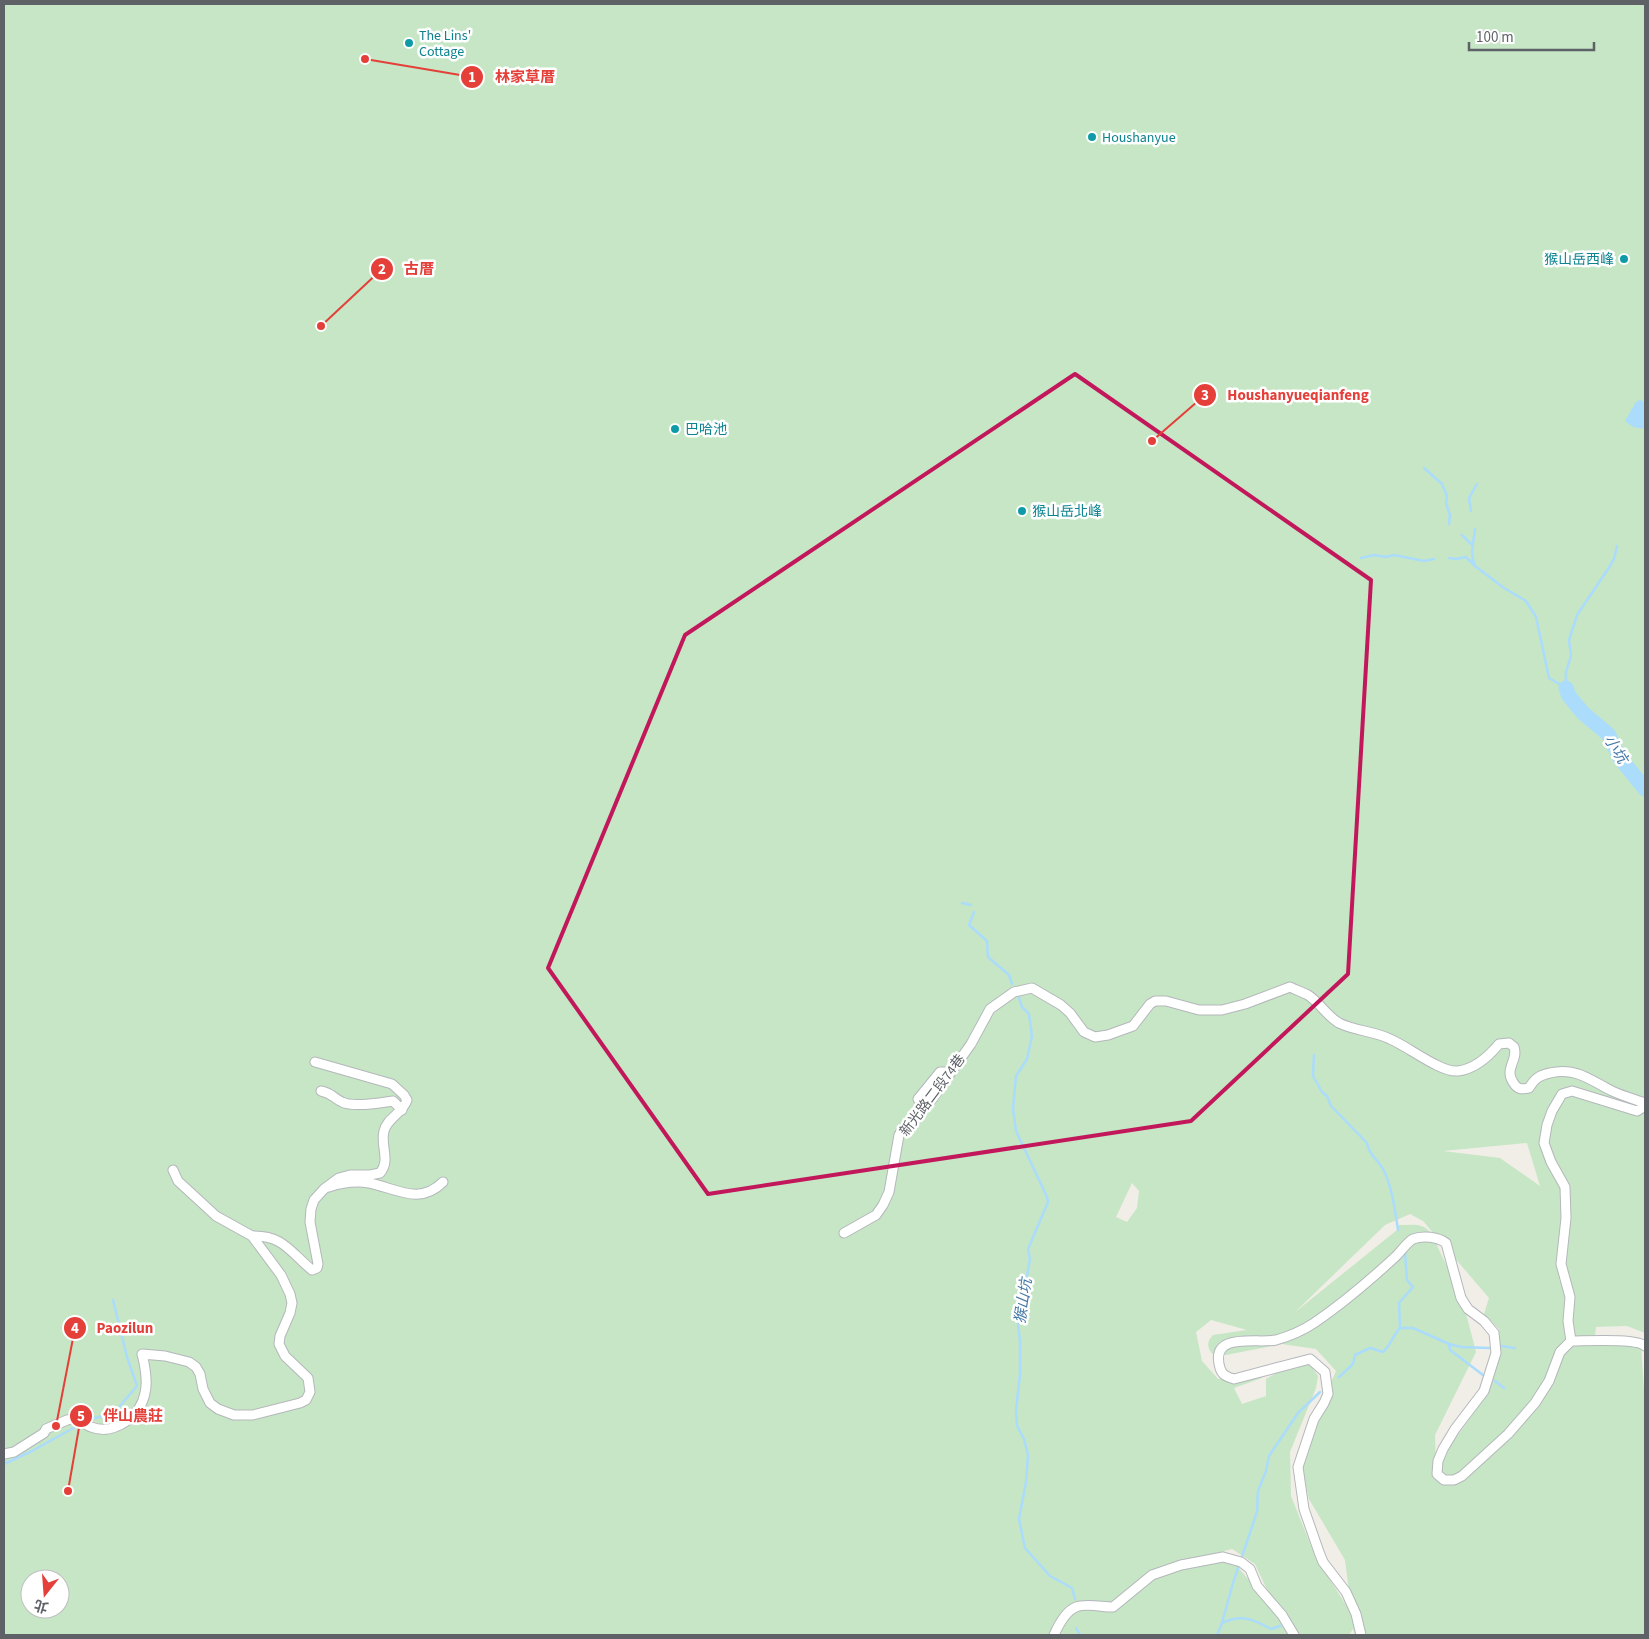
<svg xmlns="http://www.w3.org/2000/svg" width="1649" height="1639" viewBox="0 0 1649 1639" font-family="'Source Sans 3','Noto Sans TC',sans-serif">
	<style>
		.green { fill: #c6e6c5; fill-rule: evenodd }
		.water { fill: #abdcfc }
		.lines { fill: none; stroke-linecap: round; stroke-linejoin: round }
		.stream { stroke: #abdcfc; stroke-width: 2.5 }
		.river { stroke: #abdcfc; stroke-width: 15 }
		.minor-casing { stroke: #b4b7bb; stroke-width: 11 }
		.minor { stroke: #fff; stroke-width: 9 }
		.marked { fill: none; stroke: #c2185b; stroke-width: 4; stroke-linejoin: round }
		.culture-dot { fill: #0f9aa8; stroke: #fff; stroke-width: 2 }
		.labels { text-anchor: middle; stroke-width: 5; stroke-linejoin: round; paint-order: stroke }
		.culture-label { font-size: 14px; fill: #0d838f; stroke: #fff; text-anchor: start }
		.street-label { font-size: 14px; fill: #5e6267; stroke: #fff }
		.water-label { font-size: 15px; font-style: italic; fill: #4378a7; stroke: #fff }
		.leader { fill: none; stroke: #e43f39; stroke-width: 2 }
		.callout-dot { fill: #e43f39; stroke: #fff; stroke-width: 2 }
		.mark-label { font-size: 15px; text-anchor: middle; font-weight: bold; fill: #fff }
		.callout-label { font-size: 15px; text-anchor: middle; font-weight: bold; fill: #e43f39; stroke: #fff; stroke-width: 5; stroke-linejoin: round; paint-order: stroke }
	</style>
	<rect width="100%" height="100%" fill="#f0eee7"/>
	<path class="green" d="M4,4H1645V1333L1627,1326L1596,1327L1595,1336H1626L1641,1345L1645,1405V1635H1355L1353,1629L1349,1635H1299L1279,1604L1269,1594L1255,1564L1232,1549L1224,1551L1296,1635H1063V1632L1062,1635H4ZM1527,1143L1540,1186L1500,1158L1443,1151ZM1132,1183L1139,1191L1137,1208L1127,1222L1116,1217ZM1410,1214L1423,1221L1489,1298L1484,1314L1499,1329L1496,1366L1484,1399L1436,1465L1435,1435L1476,1352L1462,1298L1431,1233C1422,1222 1412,1225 1399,1225L1397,1230L1294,1313L1385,1225ZM1211,1320L1247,1330L1213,1335C1206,1342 1207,1349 1214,1355H1226L1282,1344L1316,1349L1336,1371L1299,1456L1309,1499L1345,1560L1353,1622L1349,1610L1315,1556L1291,1496L1290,1452L1316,1388L1318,1376L1305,1357L1266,1379V1396L1242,1404L1234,1388L1262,1378L1264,1370L1218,1379L1202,1361L1196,1332ZM30,1579H60V1609H30ZM1082,1602H1111L1070,1612Z"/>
	<path class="water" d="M1640,400L1645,402V429L1633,427L1625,421L1636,402Z"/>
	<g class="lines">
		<g class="stream">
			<path d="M1424,468L1442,484L1447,496L1446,503L1450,515L1449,524"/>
			<path d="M1471,511L1469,498L1477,484"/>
			<path d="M1475,529C1474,543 1469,552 1475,566L1504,588L1526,601L1536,617L1549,678L1566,688"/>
			<path d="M1462,535L1471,544"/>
			<path d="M1361,558L1374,555L1386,557L1394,555L1424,561L1434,559"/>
			<path d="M1449,558L1456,559L1466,557L1474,565"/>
			<path d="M1566,688V672L1571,656L1569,640L1577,615L1608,569L1614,559L1617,546"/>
			<path d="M962,903L971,905"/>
			<path d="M974,912L969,925L987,941L988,957L1009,975L1012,984"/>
			<path d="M1018,995L1022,1007L1029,1014L1032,1036L1027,1059L1016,1076L1013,1109L1016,1131L1047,1197L1048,1202L1028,1249L1030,1259L1018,1324L1020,1341V1374L1016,1411L1017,1426L1024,1439L1028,1455L1026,1482L1019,1519L1025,1548L1050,1576L1072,1588L1075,1599"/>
			<path d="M1314,1055L1313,1076L1322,1092L1327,1096L1331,1106L1367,1143C1368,1154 1378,1160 1383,1169C1392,1186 1395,1210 1398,1230"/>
			<path d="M1400,1328H1413L1449,1344L1450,1350L1483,1375"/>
			<path d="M1449,1344L1461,1347L1489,1348"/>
			<path d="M1501,1346L1515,1348"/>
			<path d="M1339,1377L1353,1364L1355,1355L1370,1348L1383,1352C1391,1345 1393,1335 1400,1328L1399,1303L1413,1287L1407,1280L1405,1253"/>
			<path d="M1495,1381L1504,1388"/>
			<path d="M90,1419L113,1414L137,1386L127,1357L113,1300"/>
			<path d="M4,1464L32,1451L77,1426"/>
			<path d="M1222,1623L1233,1583L1257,1512L1258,1491L1266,1471L1269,1456L1298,1413L1320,1392"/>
			<path d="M1076,1628L1080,1635"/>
			<path d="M1217,1635L1222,1623C1242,1614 1253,1619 1271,1629L1280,1626"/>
		</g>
		<path class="river" d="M1566,688L1569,696L1583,713L1608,734L1620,758L1645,789"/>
		<defs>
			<g id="minor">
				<path d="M321,1091C332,1093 333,1098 342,1102C351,1107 381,1103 393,1101L402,1110"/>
				<path d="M918,1099L940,1072H950"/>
				<path d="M329,1187C341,1183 356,1181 369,1183C396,1188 419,1206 443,1182"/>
				<path d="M844,1233L876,1215L883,1205L889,1192L899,1135L906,1125L932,1099L971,1044L990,1009L1014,992L1032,988L1061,1005L1070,1013L1084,1032L1095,1037L1108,1035L1133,1026L1150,1004L1155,1001H1166L1199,1010H1222L1245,1004L1290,987C1296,990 1302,992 1308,995C1319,1002 1327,1016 1339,1023C1355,1031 1374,1031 1390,1039C1409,1047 1441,1073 1458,1071C1475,1069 1489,1056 1499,1044L1509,1043L1514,1047C1519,1061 1502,1069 1515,1085C1519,1090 1523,1089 1529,1088C1535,1078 1540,1075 1550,1073C1576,1067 1590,1080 1612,1091C1623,1096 1634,1099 1645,1103"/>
				<path d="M252,1236C283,1235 290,1252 312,1270L317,1268L318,1264L310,1222L311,1209L314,1200L324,1189L339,1178L350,1175H370L380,1173C391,1160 380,1146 384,1131C387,1118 403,1113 407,1100L404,1095L392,1084L315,1062"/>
				<path d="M1571,1341L1568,1321L1570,1297L1561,1264L1566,1218L1565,1187L1551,1162L1544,1143L1547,1125L1552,1111L1562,1094L1572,1091L1637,1111L1645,1106"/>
				<path d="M1571,1341C1586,1341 1637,1338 1645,1346"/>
				<path d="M4,1454L14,1452L44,1433L46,1429L67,1420L78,1418C82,1421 87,1426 91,1427C114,1436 141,1416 145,1393C148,1381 145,1366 142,1354L165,1356L189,1362L196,1367L200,1374L203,1389L210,1403L218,1409L234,1415H253L300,1403L306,1400L310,1392L308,1378L285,1356L279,1344L280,1336L290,1313L292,1303L290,1294L281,1275L252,1236L216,1216L178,1181L173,1170"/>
				<path d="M1054,1635C1058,1626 1066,1611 1076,1607C1086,1603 1102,1607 1113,1607L1152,1575L1181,1565L1223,1557L1241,1562L1250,1569L1257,1586L1282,1615L1294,1635"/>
				<path d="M1361,1635L1356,1614L1346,1592L1323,1562L1319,1552L1304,1509L1298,1467L1314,1419L1324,1403L1328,1394L1325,1372L1310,1359L1234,1379C1227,1377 1222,1375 1220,1368C1209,1331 1257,1344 1276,1340C1290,1336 1302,1331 1314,1323C1342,1304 1369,1281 1394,1258C1400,1253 1406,1243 1413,1239C1423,1235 1438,1237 1446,1243L1461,1298L1468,1309L1484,1321L1494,1333L1496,1353L1484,1391L1455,1429L1443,1449L1438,1461L1437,1474L1444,1480H1454L1462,1476L1508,1434L1535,1403L1549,1381L1560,1352L1571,1341"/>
			</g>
		</defs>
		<use href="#minor" class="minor-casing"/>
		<use href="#minor" class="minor"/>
	</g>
	<path class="marked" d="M1075,374L1371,580L1348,974L1191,1121L708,1194L548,968L685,635Z"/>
	<g class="culture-dot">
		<circle cx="409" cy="43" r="5"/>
		<circle cx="1092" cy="137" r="5"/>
		<circle cx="1624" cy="259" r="5"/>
		<circle cx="675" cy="429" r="5"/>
		<circle cx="1022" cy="511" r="5"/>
	</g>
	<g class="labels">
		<g class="culture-label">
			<text x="419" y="40">The Lins'<tspan x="419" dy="16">Cottage</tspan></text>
			<text x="1102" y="142">Houshanyue</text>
			<text x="1614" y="264" text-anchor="end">猴山岳西峰</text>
			<text x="685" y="434">巴哈池</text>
			<text x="1032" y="516">猴山岳北峰</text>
		</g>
		<g class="street-label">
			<text transform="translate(932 1095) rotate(-53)" y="5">新光路二段74巷</text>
		</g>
		<g class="water-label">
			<text transform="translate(1616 749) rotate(58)" y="5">小坑</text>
			<text transform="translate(1023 1301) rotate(-81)" y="5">猴山坑</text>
		</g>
	</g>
	<path class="leader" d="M365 59L472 77M321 326L382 269M1152 441L1205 395M56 1426L75 1328M68 1491L81 1416"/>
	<g class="callout-dot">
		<circle cx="365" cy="59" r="5"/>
		<circle cx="321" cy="326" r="5"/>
		<circle cx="1152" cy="441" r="5"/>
		<circle cx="56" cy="1426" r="5"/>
		<circle cx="68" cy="1491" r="5"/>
		<circle cx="472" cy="77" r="12"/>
		<circle cx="382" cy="269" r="12"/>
		<circle cx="1205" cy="395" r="12"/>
		<circle cx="75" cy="1328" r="12"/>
		<circle cx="81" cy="1416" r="12"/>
	</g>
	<g class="mark-label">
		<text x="472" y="82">1</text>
		<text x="382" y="274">2</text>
		<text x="1205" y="400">3</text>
		<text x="75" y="1333">4</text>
		<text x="81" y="1421">5</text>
	</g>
	<g class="callout-label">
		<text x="525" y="82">林家草厝</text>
		<text x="419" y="274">古厝</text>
		<text x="1298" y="400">Houshanyueqianfeng</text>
		<text x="125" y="1333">Paozilun</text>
		<text x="133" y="1421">伴山農莊</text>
	</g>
	<rect width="1649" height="1639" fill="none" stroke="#5e6267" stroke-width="10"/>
	<g transform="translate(45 1594) rotate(197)"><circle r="24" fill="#ffffff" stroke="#bfc0c2"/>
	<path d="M0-4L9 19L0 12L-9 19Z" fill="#e43f39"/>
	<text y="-8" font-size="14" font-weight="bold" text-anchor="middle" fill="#5e6267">北</text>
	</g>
	<path d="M1469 42v8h125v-8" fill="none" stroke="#5e6267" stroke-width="2.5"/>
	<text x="1476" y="42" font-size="15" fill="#5e6267" stroke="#ffffff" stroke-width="4" paint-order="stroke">100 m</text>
</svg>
